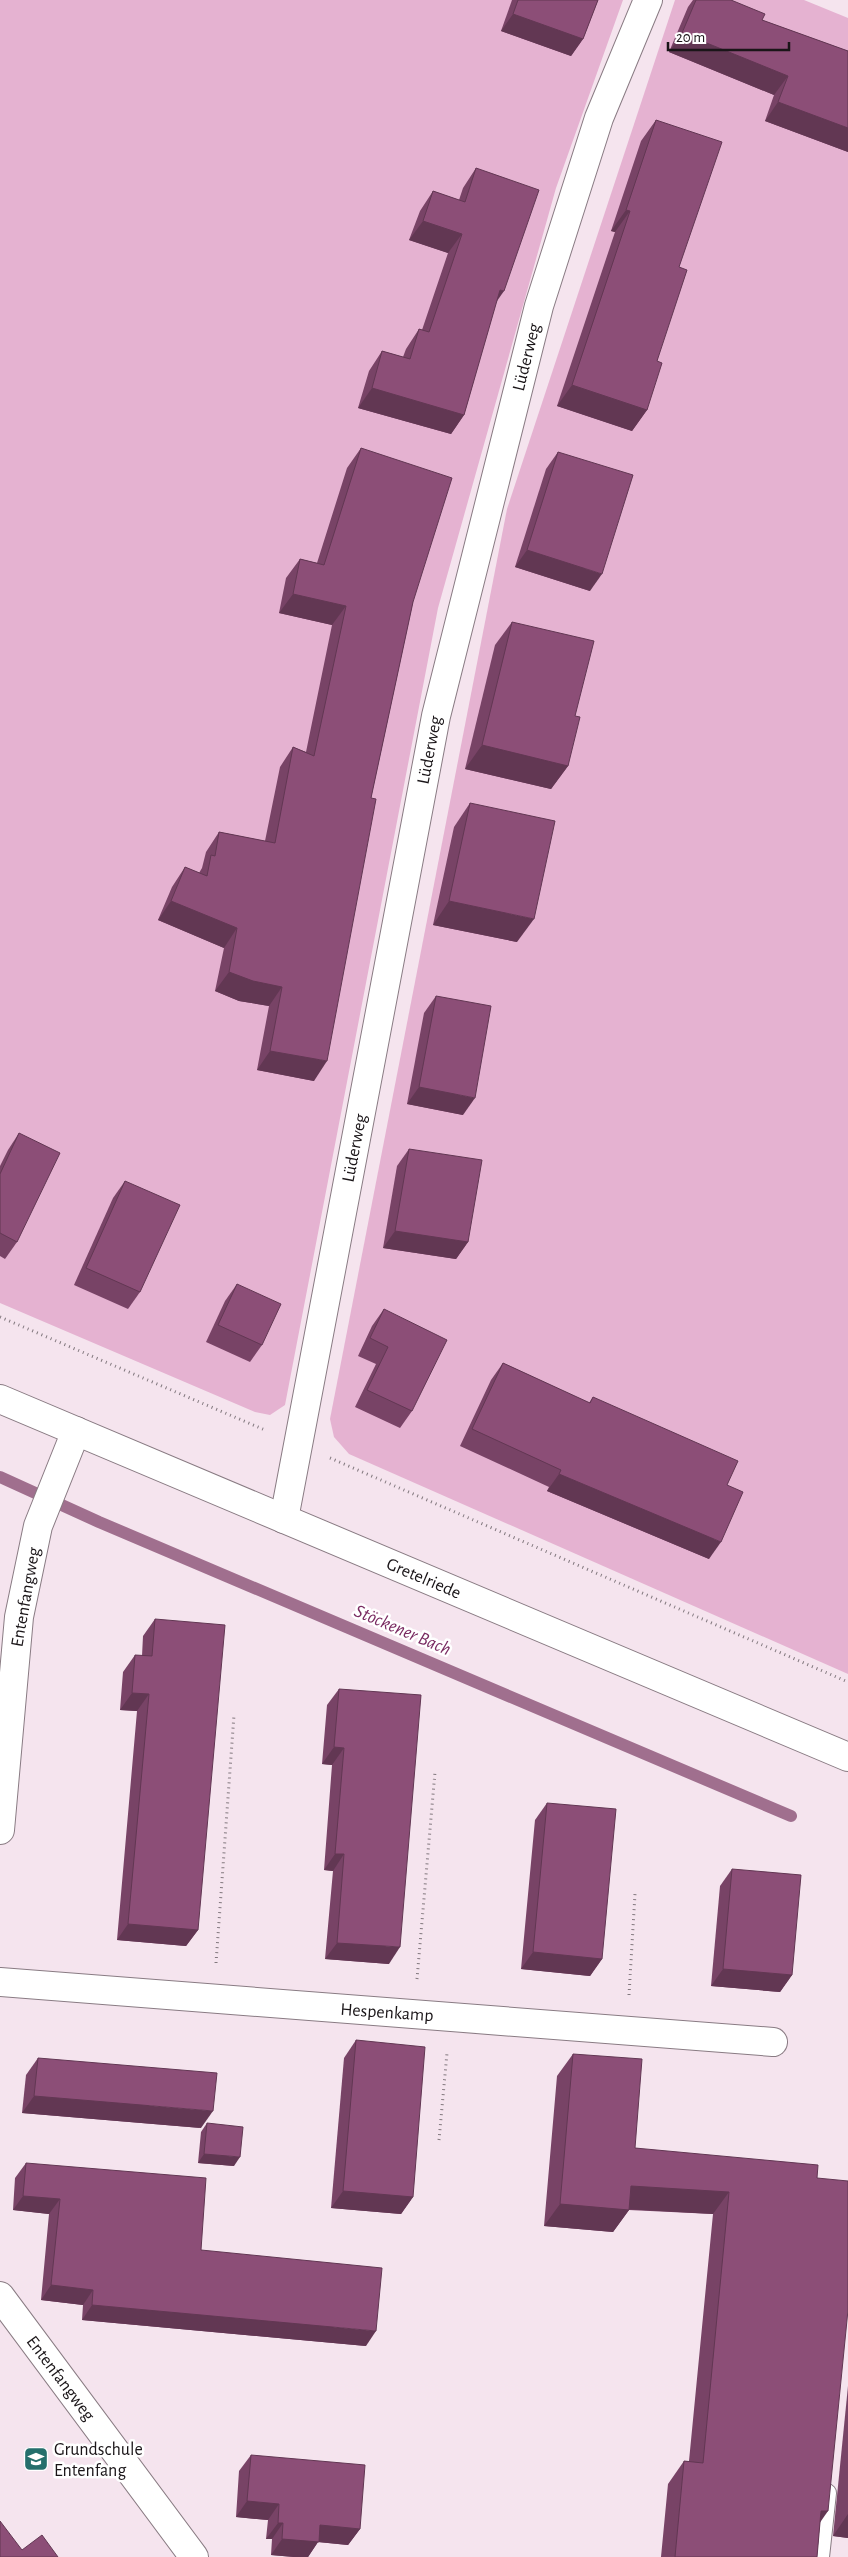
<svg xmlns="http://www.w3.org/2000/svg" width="848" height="2557" viewBox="0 0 848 2557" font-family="'Alegreya Sans',sans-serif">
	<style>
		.green { fill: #e5b2d1 }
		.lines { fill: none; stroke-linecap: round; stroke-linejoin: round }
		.stream { stroke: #a06f8e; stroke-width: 12 }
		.lane-casing { stroke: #897b83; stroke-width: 20 }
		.street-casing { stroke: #897b83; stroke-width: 30 }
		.path { stroke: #82787e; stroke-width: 3; stroke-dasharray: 1 4; stroke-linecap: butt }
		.lane { stroke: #fff; stroke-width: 18 }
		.street { stroke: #fff; stroke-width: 28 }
		.wall { fill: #784366 }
		.shaded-wall { fill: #623753 }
		.building { fill: #8c4e77; stroke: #623753 }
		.labels { text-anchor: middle; stroke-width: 5; stroke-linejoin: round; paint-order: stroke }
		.street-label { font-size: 18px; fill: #1a1518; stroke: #fff }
		.poi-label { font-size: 18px; fill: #1a1518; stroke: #fff; text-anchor: start }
		.water-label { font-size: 19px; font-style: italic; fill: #792a61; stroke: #fff }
	</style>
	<rect width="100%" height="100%" fill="#f5e4ee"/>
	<g class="green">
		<path d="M0,0H623L556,188L438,608L285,1405L270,1415L255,1412L0,1303Z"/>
		<path d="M675,0H804L848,18V1674L349,1454L334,1437L330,1419L507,509Z"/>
	</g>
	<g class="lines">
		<path class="stream" d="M0,1477L99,1522L791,1816"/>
		<defs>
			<path id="lane" d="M820,2557L827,2493"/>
			<g id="street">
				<path d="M0,1399L848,1757"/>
				<path d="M284,1519L436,716L539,306L599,118L648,0"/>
				<path d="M0,1830L19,1617L38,1526L76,1431"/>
				<path d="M0,1982L773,2042"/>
				<path d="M0,2296L194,2557"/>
			</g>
		</defs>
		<use href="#lane" class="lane-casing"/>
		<use href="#street" class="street-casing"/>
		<g class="path">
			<path d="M0,1317L265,1430"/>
			<path d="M330,1458L848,1682"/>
			<path d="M216,1963L234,1715"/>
			<path d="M417,1979L435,1772"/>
			<path d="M629,1995L635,1894"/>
			<path d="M439,2140L447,2053"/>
		</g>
		<use href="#lane" class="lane"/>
		<use href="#street" class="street"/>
	</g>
	<g class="wall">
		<path d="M512,0H598L583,39L571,56L501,31Z"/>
		<path d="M693,0H731L762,20L848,51V152L765,121L774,95L669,52L688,7Z"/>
		<path d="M656,120L679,267L657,361L647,410L632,431L557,406L615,232L611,231L641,141Z"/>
		<path d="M476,168L496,302L464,415L451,434L358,408L369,371L382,351L403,357L406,349L419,329L422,330L448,253L409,240L420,211L433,191L459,200L463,188Z"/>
		<path d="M361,448L413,602L371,798L314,1081L257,1070L269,1006L239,1001L215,991L224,948L158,920L172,887L185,867L199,873L202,868L206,852L219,832L265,841L280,767L293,747L306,752L332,625L279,613L286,578L300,559L317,563L347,468Z"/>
		<path d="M558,452L590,591L515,567L546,469Z"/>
		<path d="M512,622L575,716L568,766L551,789L465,769L495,645Z"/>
		<path d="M470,803L517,942L433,925L454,827Z"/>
		<path d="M436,996L463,1115L407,1104L424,1013Z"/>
		<path d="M19,1133L17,1242L5,1259L0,1256V1166L8,1150Z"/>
		<path d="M409,1149L468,1242L456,1259L383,1248L397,1166Z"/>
		<path d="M125,1181L140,1292L128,1309L74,1285L113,1198Z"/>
		<path d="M237,1284L262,1345L250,1362L206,1342L225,1301Z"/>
		<path d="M384,1309L412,1411L400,1428L355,1407L376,1364L358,1356L372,1326Z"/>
		<path d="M503,1363L589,1403L593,1397L727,1485L709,1559L547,1491L549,1487L460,1446L491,1380Z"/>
		<path d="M155,1619L198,1930L186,1946L117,1940L137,1711L120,1710L123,1672L135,1655L142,1656L143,1636Z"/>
		<path d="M339,1689L389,1964L325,1959L333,1871L324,1870L332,1765L322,1764L327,1705Z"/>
		<path d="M547,1803L602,1959L590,1976L521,1969L535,1820Z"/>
		<path d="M732,1869L792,1975L780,1992L711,1986L720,1886Z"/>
		<path d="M356,2040L413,2197L401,2214L331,2208L344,2058Z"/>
		<path d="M573,2054L635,2148L817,2178L820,2522L817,2557H661L668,2484L684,2461H689L713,2214L629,2210L613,2232L544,2226L557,2076Z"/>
		<path d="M38,2058L201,2128L22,2113L26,2075Z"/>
		<path d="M207,2123L234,2166L198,2163L201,2132Z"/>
		<path d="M26,2163L201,2250L366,2346L82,2320L83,2305L41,2300L49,2214L13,2210L15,2178Z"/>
		<path d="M848,2386V2538L833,2536Z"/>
		<path d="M251,2455L360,2529L348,2545L318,2542L308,2557H294L271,2555L272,2539H266L268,2520L236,2517L239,2471Z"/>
	</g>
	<g class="shaded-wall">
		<path d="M513,14L583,39L571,56L501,31Z"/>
		<path d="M682,33L788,76L774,95L669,52Z"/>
		<path d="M778,102L848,128V152L765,121Z"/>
		<path d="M626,210L630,211L615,232L611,231Z"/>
		<path d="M423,221L462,234L448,253L409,240Z"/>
		<path d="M500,290L504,291L490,311Z"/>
		<path d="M572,385L647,410L632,431L557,406Z"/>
		<path d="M372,388L464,415L451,434L358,408Z"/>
		<path d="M527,550L602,574L590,591L515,567Z"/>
		<path d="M293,594L346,606L332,625L279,613Z"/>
		<path d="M482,745L568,766L551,789L465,769Z"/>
		<path d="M171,901L237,928L224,948L158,920Z"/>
		<path d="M449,901L534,919L517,942L433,925Z"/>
		<path d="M229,972L282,987L269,1006L239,1001L215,991Z"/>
		<path d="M270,1051L327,1061L314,1081L257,1070Z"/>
		<path d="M419,1087L475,1098L463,1115L407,1104Z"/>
		<path d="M395,1231L468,1242L456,1259L383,1248Z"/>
		<path d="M559,1474L721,1542L709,1559L547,1491Z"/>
		<path d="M132,1693L149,1694L137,1711L120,1710Z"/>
		<path d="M334,1747L344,1748L332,1765L322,1764Z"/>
		<path d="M335,1854H344L333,1871L324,1870Z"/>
		<path d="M128,1924L198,1930L186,1946L117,1940Z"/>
		<path d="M337,1943L400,1947L389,1964L325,1959Z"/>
		<path d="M533,1952L602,1959L590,1976L521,1969Z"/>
		<path d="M723,1969L792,1975L780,1992L711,1986Z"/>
		<path d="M34,2096L213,2111L201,2128L22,2113Z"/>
		<path d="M204,2154L240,2157L234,2166L198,2163Z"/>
		<path d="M631,2186L729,2192L713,2214L624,2209L629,2210L613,2232L544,2226L560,2204Z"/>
		<path d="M343,2191L413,2197L401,2214L331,2208Z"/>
		<path d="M23,2196L60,2199L49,2214L13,2210Z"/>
		<path d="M51,2285L93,2290L83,2305L41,2300Z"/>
		<path d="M92,2305L376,2331L366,2346L82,2320Z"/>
		<path d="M247,2501L279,2504L268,2520L236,2517Z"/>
		<path d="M821,2511H828L812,2534Z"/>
		<path d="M848,2514V2538L833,2536Z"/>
		<path d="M278,2523H283L272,2539H266Z"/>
		<path d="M320,2525L360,2529L348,2545L318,2542L308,2557H294L271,2555L282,2539Z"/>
	</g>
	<g class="building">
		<path d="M518,0H598L583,39L513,14Z"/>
		<path d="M696,0H731L765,14L762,20L848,51V128L778,102L788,76L682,33Z"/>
		<path d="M656,120L722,142L679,267L687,270L657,361L662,363L647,410L572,385L630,211L626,210Z"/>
		<path d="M476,168L539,190L504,291L500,290L464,415L372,388L382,351L410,359L419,329L429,332L462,234L423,221L433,191L465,202Z"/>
		<path d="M361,448L452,478L413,602L371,798L376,799L327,1061L270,1051L282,987L253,981L229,972L237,928L171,901L185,867L207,876L211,855L215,856L219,832L275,843L293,747L314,756L346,606L293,594L300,559L324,565Z"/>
		<path d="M558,452L633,475L602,574L527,550Z"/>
		<path d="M512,622L594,641L575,716L580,717L568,766L482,745Z"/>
		<path d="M470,803L555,821L534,919L449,901Z"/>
		<path d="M436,996L491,1006L475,1098L419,1087Z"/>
		<path d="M19,1133L60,1153L17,1242L0,1233V1174Z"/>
		<path d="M409,1149L482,1160L468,1242L395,1231Z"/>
		<path d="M125,1181L180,1205L140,1292L86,1268Z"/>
		<path d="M237,1284L281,1304L262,1345L218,1325Z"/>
		<path d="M384,1309L447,1340L412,1411L367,1390L388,1347L370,1338Z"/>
		<path d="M503,1363L590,1403L593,1397L738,1461L727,1485L743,1492L721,1542L559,1474L561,1470L472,1429Z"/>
		<path d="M155,1619L225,1625L198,1930L128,1924L149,1694L132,1693L135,1655L152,1656Z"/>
		<path d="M339,1689L421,1695L400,1947L337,1943L344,1854H335L344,1748L334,1747Z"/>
		<path d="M547,1803L616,1809L602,1959L533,1952Z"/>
		<path d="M732,1869L801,1875L792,1975L723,1969Z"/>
		<path d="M356,2040L425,2047L413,2197L343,2191Z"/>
		<path d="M573,2054L642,2059L635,2148L818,2165L817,2178L848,2181V2310L828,2511H821L817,2557H675L684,2461L703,2463L729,2192L631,2186L629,2210L560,2204Z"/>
		<path d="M38,2058L217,2073L213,2111L34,2096Z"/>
		<path d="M207,2123L243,2127L240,2157L204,2154Z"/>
		<path d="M26,2163L206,2178L201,2250L382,2268L376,2331L92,2305L93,2290L51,2285L60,2199L23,2196Z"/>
		<path d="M251,2455L365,2465L360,2529L320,2525L319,2542L282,2539L283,2523H278L279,2504L247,2501Z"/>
		<path d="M0,2521L22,2550L42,2535L58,2557H0Z"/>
	</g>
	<defs>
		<symbol id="school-square" viewBox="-11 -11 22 22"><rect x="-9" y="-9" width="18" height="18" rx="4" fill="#256f6c" stroke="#fff"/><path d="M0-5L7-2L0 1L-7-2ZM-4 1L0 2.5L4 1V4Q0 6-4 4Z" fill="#fff"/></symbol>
	</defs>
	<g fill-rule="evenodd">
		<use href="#school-square" x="22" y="2445" width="28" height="28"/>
	</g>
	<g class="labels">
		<g class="street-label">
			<text transform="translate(526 357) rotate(-76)" y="6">Lüderweg</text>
			<text transform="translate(429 750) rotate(-79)" y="6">Lüderweg</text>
			<text transform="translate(354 1148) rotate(-79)" y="6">Lüderweg</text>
			<text transform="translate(424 1578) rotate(23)" y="6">Gretelriede</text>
			<text transform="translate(25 1597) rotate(-80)" y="6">Entenfangweg</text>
			<text transform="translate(387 2012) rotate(4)" y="6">Hespenkamp</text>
			<text transform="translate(61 2378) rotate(53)" y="6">Entenfangweg</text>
		</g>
		<g class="poi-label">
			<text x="54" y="2455">Grundschule<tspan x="54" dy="21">Entenfang</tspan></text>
		</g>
		<g class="water-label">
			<text transform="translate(403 1629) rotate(23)" y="7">Stöckener Bach</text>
		</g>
	</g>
	<path d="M668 42v8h121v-8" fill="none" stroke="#1a1518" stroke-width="2.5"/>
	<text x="676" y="42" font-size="15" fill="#1a1518" stroke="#ffffff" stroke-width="4" paint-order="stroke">20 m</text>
</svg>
